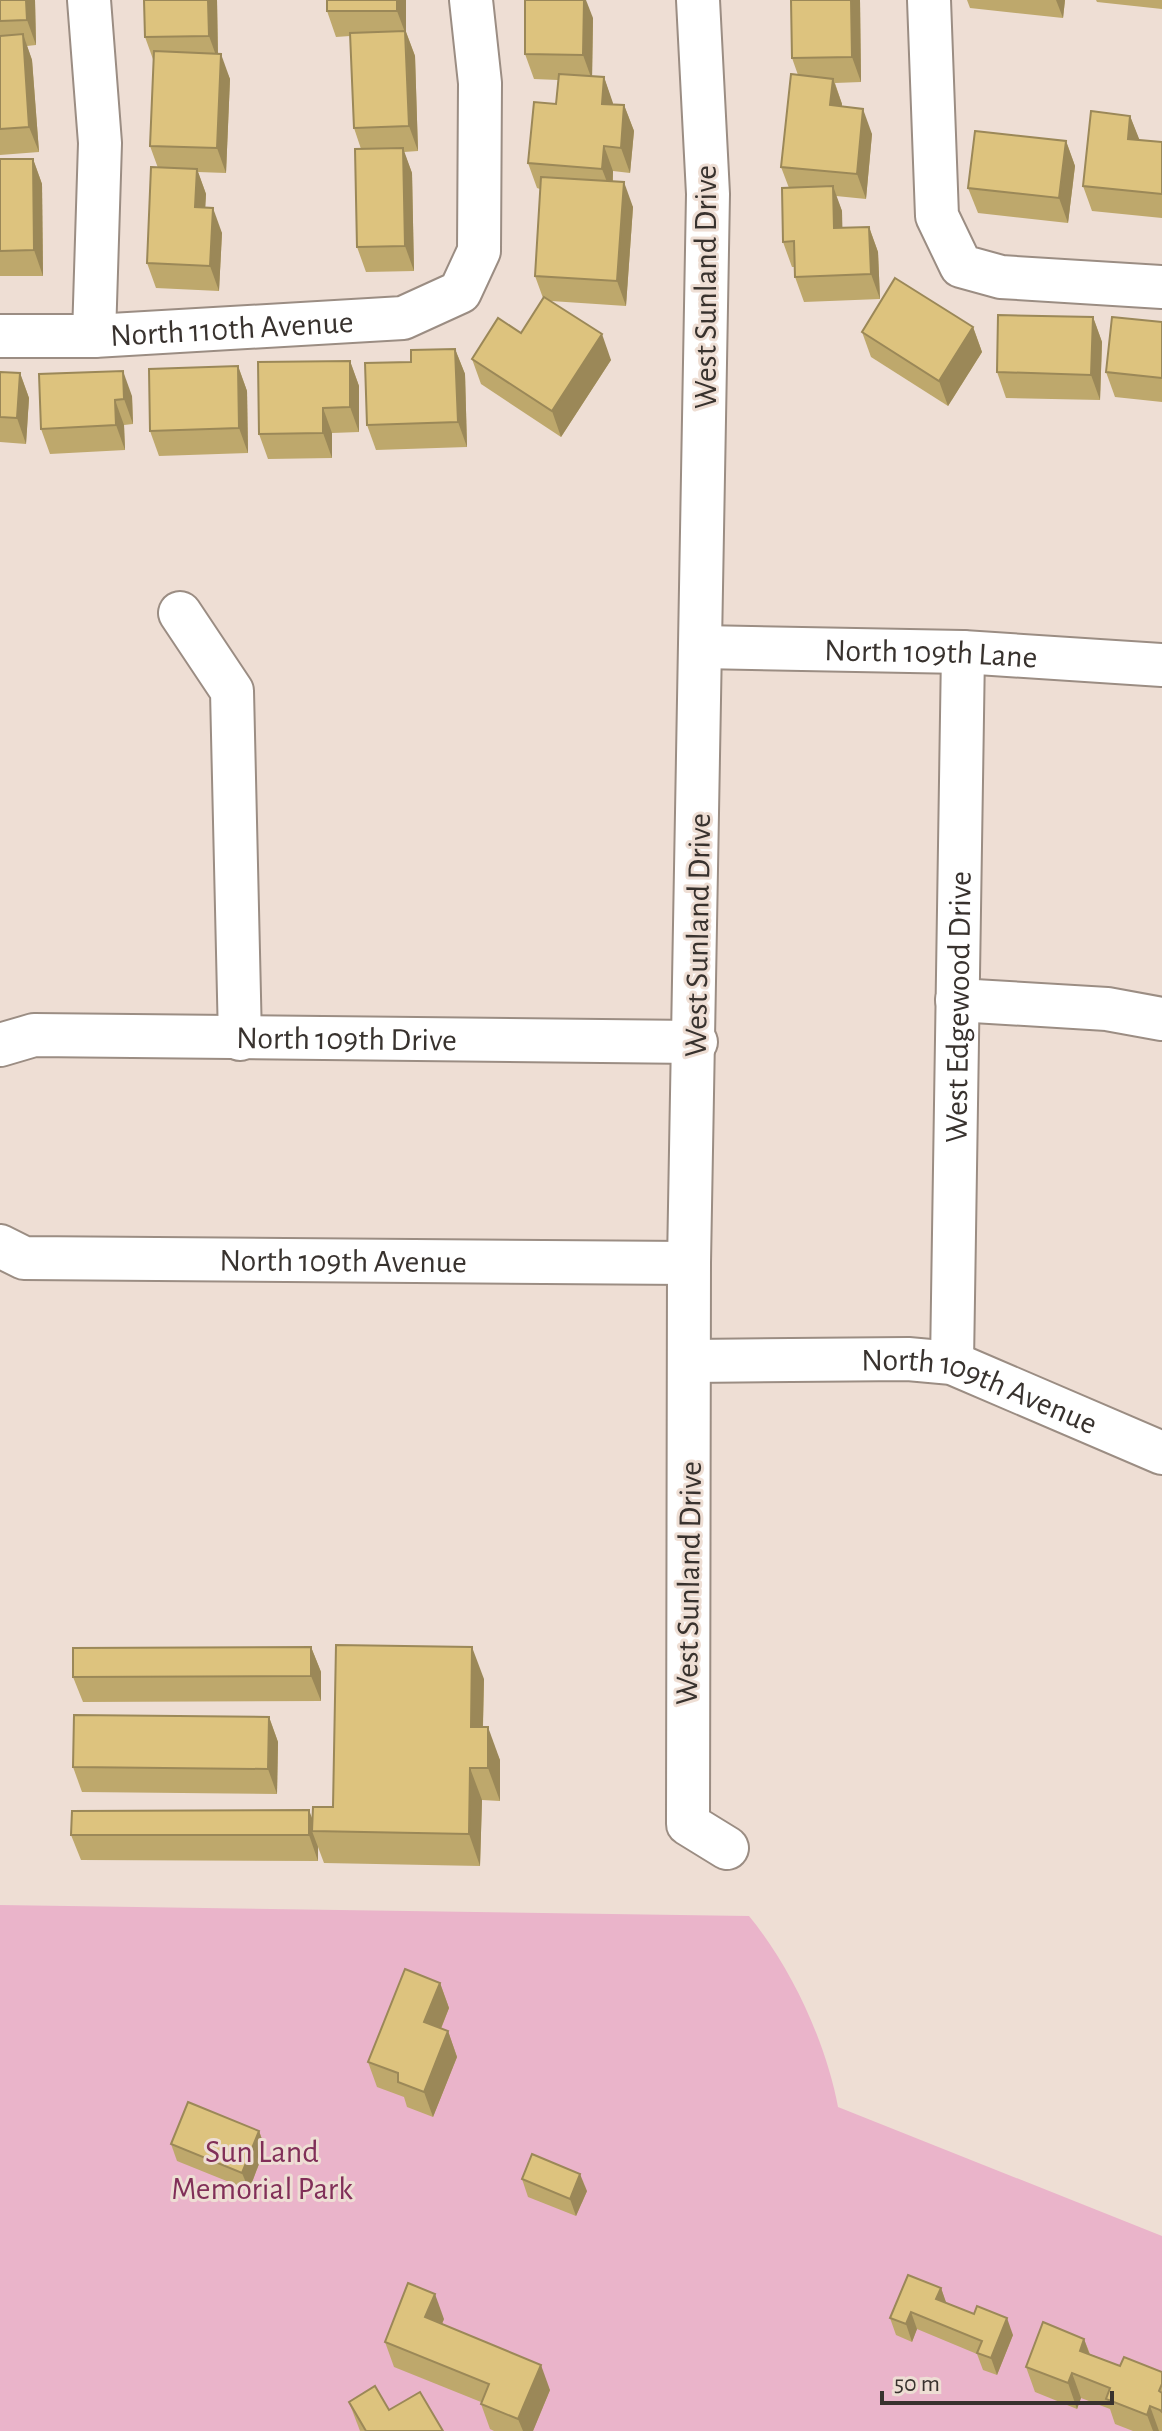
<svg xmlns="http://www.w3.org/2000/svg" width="1162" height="2431" viewBox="0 0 1162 2431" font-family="'Alegreya Sans',sans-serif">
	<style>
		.green { fill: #eab4ca }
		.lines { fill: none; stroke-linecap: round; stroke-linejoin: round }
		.minor-casing { stroke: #9b8d83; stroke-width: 46 }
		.minor { stroke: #fff; stroke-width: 42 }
		.wall { fill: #bea86c }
		.shaded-wall { fill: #9b8858 }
		.building { fill: #ddc37e; stroke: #9b8858; stroke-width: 2 }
		.labels { text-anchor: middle; stroke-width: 6; stroke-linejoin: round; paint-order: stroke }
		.street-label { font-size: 32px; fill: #38322e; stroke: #eeded4 }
		.park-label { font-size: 32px; fill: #812f58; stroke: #eeded4 }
	</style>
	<rect width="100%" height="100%" fill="#eeded4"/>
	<path class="green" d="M0,1905L749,1916C791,1967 826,2042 838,2107L1162,2236V2431H0Z"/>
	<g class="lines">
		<defs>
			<g id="minor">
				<path d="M89,0L100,143L94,336"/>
				<path d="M698,0L708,194L689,1263L688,1824L727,1848"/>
				<path d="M929,0L937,216L961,266L1001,277L1162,287"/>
				<path id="s1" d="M0,336H94L403,318L460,292L479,251L480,83L471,0"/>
				<path d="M180,613L232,691L240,1039"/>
				<path id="s2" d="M701,647L963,652L1162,665"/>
				<path d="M957,1000L1107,1009L1162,1019"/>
				<path id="s3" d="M0,1045L34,1035L696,1042"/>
				<path id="s4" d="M0,1246L24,1258L689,1263"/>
				<path id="s5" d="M691,1361L908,1359L952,1363L1162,1453"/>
				<path id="s6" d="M952,1363L963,652"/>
			</g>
		</defs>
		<use href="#minor" class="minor-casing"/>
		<use href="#minor" class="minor"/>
	</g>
	<g class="wall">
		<path d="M0,0H35L36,45L27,46L32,60L39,152L0,155Z"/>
		<path d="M144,0H217L218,54L230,79L226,173L198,172L206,194L205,207L222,233L219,291L156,288L147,263L158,168L150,146L154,62L145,37Z"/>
		<path d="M327,0H406V32L415,56L418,151L404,152L412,173L414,271L366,272L357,247L361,149L354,128L350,36L336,37L327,11Z"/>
		<path d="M860,0L861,82L835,83L842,104V107L872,134L866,199L836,196L842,211V228L869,227L878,252L880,299L804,302L795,277V267H792L783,242L789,188L781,167L798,75L792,58Z"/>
		<path d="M967,0H1065L1063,18L970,8Z"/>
		<path d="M1096,0H1162V9L1097,2Z"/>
		<path d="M593,18L592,76L604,77L613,105H624L634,131L630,173L613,171V182L633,207L626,306L551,301L611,360L561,437L481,384L472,359L521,333L543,298L535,276L540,189L537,188L528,163L556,104L558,80L534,79L525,54Z"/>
		<path d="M1130,116L1139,140L1162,142V218L1092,211L1083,186Z"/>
		<path d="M1066,141L1075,166L1068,223L978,213L968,188Z"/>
		<path d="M0,159H33L42,184L43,276H0Z"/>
		<path d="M1093,317L1102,342L1100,400L1006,398L997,372Z"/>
		<path d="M1162,322V402L1115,397L1106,372Z"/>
		<path d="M973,327L982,352L948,406L871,357L862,332Z"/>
		<path d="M455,349L465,374L467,447L376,450L367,425Z"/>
		<path d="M350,361L359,386V432L332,433V458L268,459L259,434Z"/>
		<path d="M238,366L247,391L248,453L159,456L150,431Z"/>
		<path d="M0,372L20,373L29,398L26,444L0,442Z"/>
		<path d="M39,374L132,396L133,424L124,425L125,450L50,454L41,429Z"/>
		<path d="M311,1647L321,1672V1701L83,1702L73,1677Z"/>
		<path d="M484,1679L483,1727L500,1760V1801L482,1800L480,1866L324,1863L318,1847V1861L81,1860L71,1835L312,1819L333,1807Z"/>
		<path d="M269,1717L278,1742L277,1794L82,1792L73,1767Z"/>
		<path d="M440,1983L449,2008L441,2029L448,2031L457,2057L433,2117L407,2107L404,2097L377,2087L368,2062Z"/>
		<path d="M259,2131L265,2148L249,2190L177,2161L171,2144Z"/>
		<path d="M522,2179L587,2191L576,2216L528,2197Z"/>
		<path d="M941,2288L946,2303L1013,2335L997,2375L983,2370L977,2354L917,2329L912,2342L896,2335L890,2318Z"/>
		<path d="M444,2319L442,2324L550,2390L533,2431H494L490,2429L481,2404V2402L394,2367L385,2342Z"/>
		<path d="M1084,2339L1090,2354L1120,2366L1162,2372V2431H1133L1115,2424L1110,2409L1081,2398L1077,2409L1035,2392L1026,2367Z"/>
		<path d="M349,2402L389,2410L443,2431H360Z"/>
	</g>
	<g class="shaded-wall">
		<path d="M26,0H35L36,45L27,20Z"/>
		<path d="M208,0H217L218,61L209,36Z"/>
		<path d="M397,0H406V32L415,56L418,151L409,126L406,35L397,11Z"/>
		<path d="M578,0H586L593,18L592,80L583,55Z"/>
		<path d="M851,0H860L861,82L852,57Z"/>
		<path d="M1056,0H1065L1063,18Z"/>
		<path d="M23,34L32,60L39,152L29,127Z"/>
		<path d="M221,54L230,79L226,173L217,148Z"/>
		<path d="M604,77L613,103L611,129L602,104Z"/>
		<path d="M833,79L842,104L839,131L830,105Z"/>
		<path d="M624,105L634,131L630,173L621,148Z"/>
		<path d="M863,109L872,134L866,199L857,174Z"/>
		<path d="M1130,116L1140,141L1128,139Z"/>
		<path d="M1066,141L1075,166L1068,223L1059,198Z"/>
		<path d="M604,146L613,171L612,195L602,169Z"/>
		<path d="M403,148L412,173L414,271L405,246Z"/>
		<path d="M33,159L42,184L43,276L34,250Z"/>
		<path d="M197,169L206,194L204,232L195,207Z"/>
		<path d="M624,182L633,207L626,306L617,281Z"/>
		<path d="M833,186L842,211L843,253L834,228Z"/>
		<path d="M213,208L222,233L219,291L210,266Z"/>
		<path d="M869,227L878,252L880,299L871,274Z"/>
		<path d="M1093,317L1102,342L1100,400L1091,375Z"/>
		<path d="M973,327L982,352L948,406L939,381Z"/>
		<path d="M602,334L611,360L561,437L552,411Z"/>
		<path d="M455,349L465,374L467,447L458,422Z"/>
		<path d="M350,361L359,386V432L350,407Z"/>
		<path d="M238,366L247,391L248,453L239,428Z"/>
		<path d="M123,371L132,396L133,424L124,399Z"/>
		<path d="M20,373L29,398L26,444L17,418Z"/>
		<path d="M115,400L124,425L125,450L116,425Z"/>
		<path d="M323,408L332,433V458L323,433Z"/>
		<path d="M311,1647L321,1672V1701L311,1676Z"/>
		<path d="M472,1647L484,1679L482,1759L471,1727Z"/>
		<path d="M269,1717L278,1742L277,1794L268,1769Z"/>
		<path d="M488,1727L500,1760V1801L488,1768Z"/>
		<path d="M470,1768L482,1800L480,1866L469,1834Z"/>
		<path d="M309,1810L317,1831H312L318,1847V1861L309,1835Z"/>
		<path d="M440,1983L449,2008L433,2048L424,2022Z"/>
		<path d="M448,2031L457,2057L433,2117L424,2092Z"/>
		<path d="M259,2131L265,2148L249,2190L242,2173Z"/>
		<path d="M580,2174L587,2191L576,2216L570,2199Z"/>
		<path d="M941,2288L947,2305L936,2299Z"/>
		<path d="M435,2294L444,2319L434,2342L425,2317Z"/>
		<path d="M911,2312L917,2329L912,2342L906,2324Z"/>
		<path d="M1007,2318L1013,2335L997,2375L991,2358Z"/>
		<path d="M1084,2339L1093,2364L1080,2351Z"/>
		<path d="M541,2365L550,2390L533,2431H523L518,2419Z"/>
		<path d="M1072,2373L1081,2398L1077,2409L1068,2383Z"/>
		<path d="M1150,2406L1159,2431H1153L1147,2415Z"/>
	</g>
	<g class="building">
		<path d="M0,0H26L27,20L0,21Z"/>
		<path d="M144,0H208L209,36L145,37Z"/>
		<rect x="327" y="0" width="70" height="11"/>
		<path d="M525,0H584L583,55L525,54Z"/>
		<path d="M791,0H851L852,57L792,58Z"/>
		<path d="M405,31L409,126L354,128L350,33Z"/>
		<path d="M23,34L29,127L0,129V36Z"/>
		<path d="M154,51L221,54L217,148L150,146Z"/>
		<path d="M559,74L604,77L602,104L624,105L621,148L604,146L602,169L528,163L534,102L556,104Z"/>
		<path d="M791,74L833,79L830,105L863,109L857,174L781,167Z"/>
		<path d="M1091,111L1130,116L1128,139L1162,142V194L1083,186Z"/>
		<path d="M975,131L1066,141L1059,198L968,188Z"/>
		<path d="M403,148L405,246L357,247L355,149Z"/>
		<path d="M0,159H33L34,250L0,251Z"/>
		<path d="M151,167L197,169L195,207L213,208L210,266L147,263Z"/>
		<path d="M541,177L624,182L617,281L535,276Z"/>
		<path d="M833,186L834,228L869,227L871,274L795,277L794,241L783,242L782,188Z"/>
		<path d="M895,278L973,327L939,381L862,332Z"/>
		<path d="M544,297L602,334L552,411L472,359L498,318L521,333Z"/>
		<path d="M998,315L1093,317L1091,375L997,372Z"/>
		<path d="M1112,317L1162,322V378L1106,372Z"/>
		<path d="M455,349L458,422L367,425L365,363L411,362V350Z"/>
		<path d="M350,361V407L323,408V433L259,434L258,362Z"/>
		<path d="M238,366L239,428L150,431L149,369Z"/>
		<path d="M123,371L124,399L115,400L116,425L41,429L39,374Z"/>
		<path d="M0,372L20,373L17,418L0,417Z"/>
		<path d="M336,1645L472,1647L471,1727H488V1768H470L469,1834L312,1831L313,1807H333Z"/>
		<path d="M311,1647V1676L73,1677V1648Z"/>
		<path d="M74,1715L269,1717L268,1769L73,1767Z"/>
		<path d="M309,1810V1835H71L72,1811Z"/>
		<path d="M405,1969L440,1983L424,2022L448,2031L424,2092L398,2082V2073L368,2062Z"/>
		<path d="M188,2102L259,2131L242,2173L171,2144Z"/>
		<path d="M532,2154L580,2174L570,2199L522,2179Z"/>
		<path d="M908,2275L941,2288L936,2299L974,2314L977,2306L1007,2318L991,2358L977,2353L982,2341L911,2312L906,2324L890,2318Z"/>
		<path d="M408,2283L435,2294L425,2317L541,2365L518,2419L481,2404L489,2384L385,2342Z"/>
		<path d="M1043,2322L1084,2339L1080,2351L1120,2366L1124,2357L1162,2372V2384L1159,2391L1162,2393V2412L1160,2410L1150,2406L1147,2415L1106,2399L1110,2388L1072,2373L1068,2383L1026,2367Z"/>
		<path d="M375,2386L389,2410L420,2392L443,2431H366L349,2402Z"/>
	</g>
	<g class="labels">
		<g class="street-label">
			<text transform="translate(705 287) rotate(-90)" y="11">West Sunland Drive</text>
			<text dy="11" stroke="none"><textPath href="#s1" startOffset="232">North 110th Avenue</textPath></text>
			<text dy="11" stroke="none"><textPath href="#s2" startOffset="230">North 109th Lane</textPath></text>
			<text transform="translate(697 935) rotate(-89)" y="11">West Sunland Drive</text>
			<text dy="11" stroke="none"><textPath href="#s6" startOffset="356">West Edgewood Drive</textPath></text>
			<text dy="11" stroke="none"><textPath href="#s3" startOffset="348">North 109th Drive</textPath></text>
			<text dy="11" stroke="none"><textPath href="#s4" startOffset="346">North 109th Avenue</textPath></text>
			<text dy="11" stroke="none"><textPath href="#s5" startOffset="294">North 109th Avenue</textPath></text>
			<text transform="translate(688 1583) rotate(-89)" y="11">West Sunland Drive</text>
		</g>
		<g class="park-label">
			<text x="262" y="2162">Sun Land<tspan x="262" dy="37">Memorial Park</tspan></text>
		</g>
	</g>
	<path d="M882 2391v12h230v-12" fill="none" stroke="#38322e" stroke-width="4"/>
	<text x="894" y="2391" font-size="24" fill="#38322e" stroke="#eeded4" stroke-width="6" paint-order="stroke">50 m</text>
</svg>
